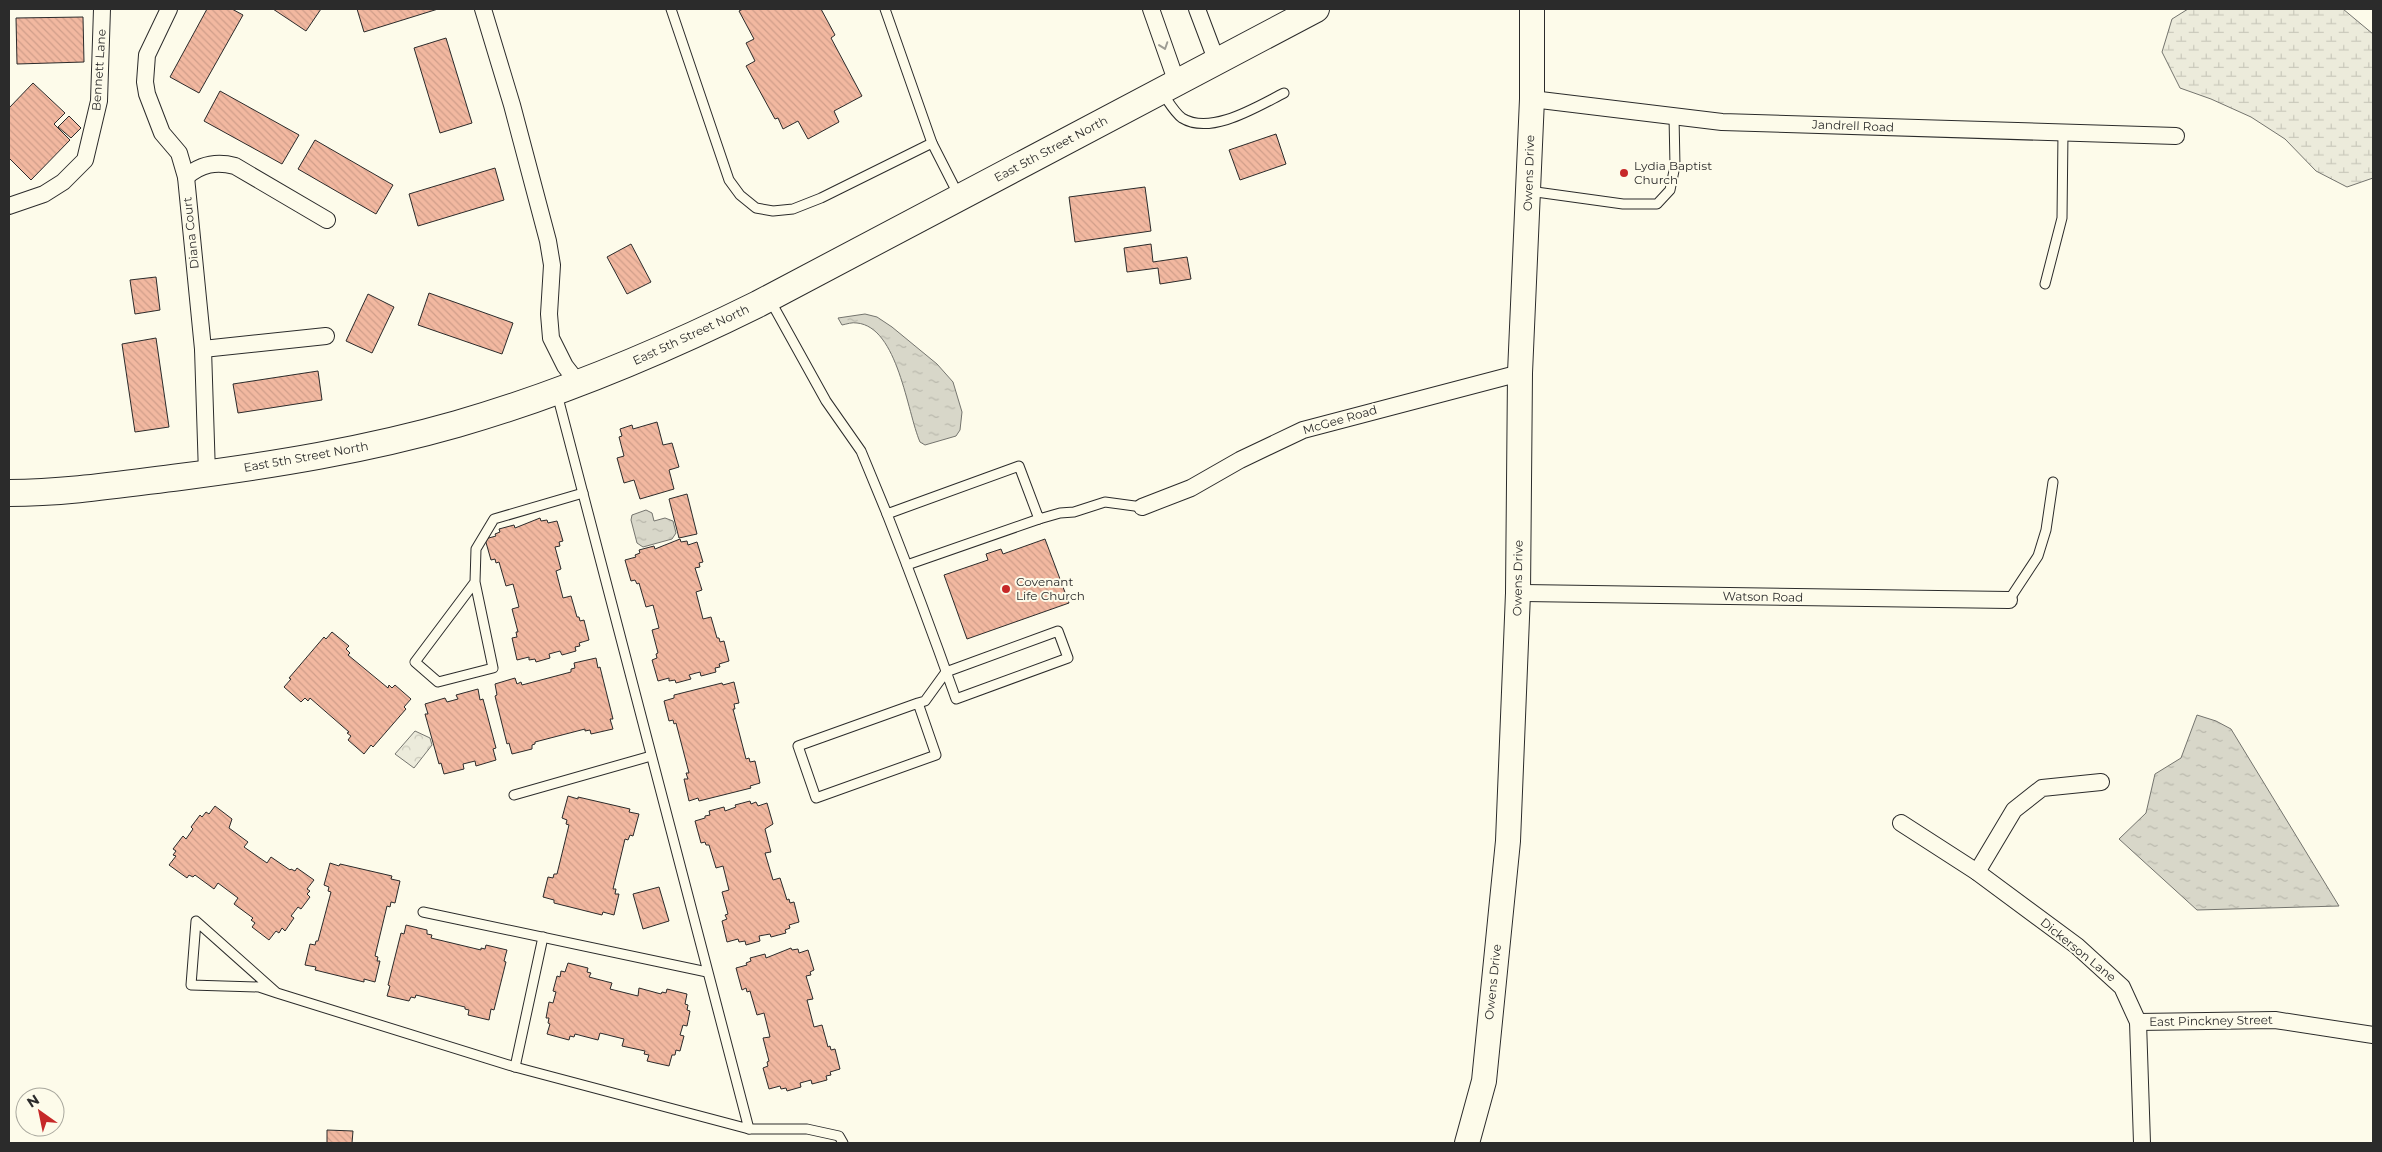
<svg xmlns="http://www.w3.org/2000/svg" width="2382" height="1152" viewBox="0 0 2382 1152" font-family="Montserrat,sans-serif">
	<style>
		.wetland { fill: url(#wetland-marsh); stroke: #74746e }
		.park { fill: url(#park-crowns); stroke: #74746e }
		.water { fill: url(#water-ripples); stroke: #74746e }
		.building { fill: url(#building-back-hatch); stroke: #2b2b2b }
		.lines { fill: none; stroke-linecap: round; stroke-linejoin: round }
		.lane-casing { stroke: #2b2b2b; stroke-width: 11 }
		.street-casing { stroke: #2b2b2b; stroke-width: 18 }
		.secondary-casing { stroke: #2b2b2b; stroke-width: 26 }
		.primary-casing { stroke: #2b2b2b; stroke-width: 28 }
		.lane { stroke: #fdfbea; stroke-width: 9 }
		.street { stroke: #fdfbea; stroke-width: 16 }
		.secondary { stroke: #fdfbea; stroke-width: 24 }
		.primary { stroke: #fdfbea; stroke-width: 26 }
		.oneway { stroke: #9e9d94 }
		.poi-dot { fill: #c62828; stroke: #fdfbea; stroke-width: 2 }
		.labels { text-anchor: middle; stroke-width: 4; stroke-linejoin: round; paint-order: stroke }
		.street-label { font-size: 12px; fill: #2b2b2b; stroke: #fdfbea }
		.poi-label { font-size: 12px; fill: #2b2b2b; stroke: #fdfbea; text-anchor: start }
	</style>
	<defs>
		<pattern id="wetland-marsh" width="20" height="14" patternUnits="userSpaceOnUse" patternTransform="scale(1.25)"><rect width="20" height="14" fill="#ecebdb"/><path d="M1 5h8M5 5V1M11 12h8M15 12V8" fill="none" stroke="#cbcabc"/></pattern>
		<pattern id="park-crowns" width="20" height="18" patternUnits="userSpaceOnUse" patternTransform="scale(1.25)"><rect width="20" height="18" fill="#ecebdb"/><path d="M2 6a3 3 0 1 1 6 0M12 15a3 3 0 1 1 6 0" fill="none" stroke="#cbcabc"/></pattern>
		<pattern id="water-ripples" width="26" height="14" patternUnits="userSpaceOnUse" patternTransform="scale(1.25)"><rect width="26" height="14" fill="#d8d7c9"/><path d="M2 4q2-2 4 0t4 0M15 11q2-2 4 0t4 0" fill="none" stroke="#bab9ad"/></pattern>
		<pattern id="building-back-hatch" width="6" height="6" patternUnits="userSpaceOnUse" patternTransform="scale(1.25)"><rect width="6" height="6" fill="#f2b8a0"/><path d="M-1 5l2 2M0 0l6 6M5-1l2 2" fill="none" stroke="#d09e8a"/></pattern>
	</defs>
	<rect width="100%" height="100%" fill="#fdfbea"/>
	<path class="wetland" d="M2188,9H2343L2373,34V178L2347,187L2316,171L2285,139L2251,117L2211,99L2180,88L2162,52L2172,19Z"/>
	<path class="park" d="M415,731L430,738L432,745L414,768L395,754Z"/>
	<g class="water">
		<path d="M865,314L877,317L892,327L937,364L953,382L962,412L960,430L956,436L925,445L920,442C907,412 898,327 857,323C852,322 847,324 842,325L838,318Z"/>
		<path d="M646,510L652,513L654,521L665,518L673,521L676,533L672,539L643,547L637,543L631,520L632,515Z"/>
		<path d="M2197,715L2216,721L2231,729L2339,906L2197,910L2119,839L2146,813L2155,774L2181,758Z"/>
	</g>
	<g class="building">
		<path d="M207,9H232L243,15L199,93L170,77Z"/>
		<path d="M273,9H321L306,31Z"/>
		<path d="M357,9H438L364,32Z"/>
		<path d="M743,9H821L835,35L831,38L862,96L834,111L839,122L808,139L798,121L783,129L778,118L775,119L746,66L755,61L746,43L754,39L739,11Z"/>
		<path d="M83,17L84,62L17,64L16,18Z"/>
		<path d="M446,38L472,123L440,133L414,48Z"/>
		<path d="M33,83L65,113L54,124L70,140L31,180L9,158V108Z"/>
		<path d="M220,91L299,135L282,164L204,121Z"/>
		<path d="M69,116L81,128L71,138L58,127Z"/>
		<path d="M1276,134L1286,164L1240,180L1229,150Z"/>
		<path d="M315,140L393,185L376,214L298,169Z"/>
		<path d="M495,168L504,200L418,226L409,194Z"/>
		<path d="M1145,187L1151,231L1075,242L1069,197Z"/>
		<path d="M631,244L651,282L627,294L607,257Z"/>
		<path d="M1151,244L1153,262L1187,257L1191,279L1160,284L1158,268L1127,272L1124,248Z"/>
		<path d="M156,277L160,310L135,314L130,280Z"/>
		<path d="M429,293L513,323L502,354L418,325Z"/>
		<path d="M368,294L394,307L372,353L346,341Z"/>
		<path d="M156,338L169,427L135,432L122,344Z"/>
		<path d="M318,371L322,400L238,413L233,384Z"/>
		<path d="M657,422L663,445L672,443L679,467L669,470L674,489L640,499L634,480L624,483L617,458L624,456L619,437L622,436L620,429L632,425L633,429Z"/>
		<path d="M687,494L697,534L679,538L669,499Z"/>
		<path d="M540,518L541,521L547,520L548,523L557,521L563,541L559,542L560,546L555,547L561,569L556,571L563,598L571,596L577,617H579L580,621L584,620L589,640L579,643L580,646L575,647L576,651L562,655L560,651L549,654L550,658L536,662L535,659L529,660V657L517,660L512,638L517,637L516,632H518L512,609L519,607L513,584L506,586L499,562L496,563L495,559L491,560L485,539L496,536L495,534L500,532L499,529L514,525L515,528Z"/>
		<path d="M680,539L681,542L687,541L688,545L697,542L703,562L699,563L700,567L695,568L702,590L696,592L703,619L711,617L717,638H719L720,642L724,641L729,661L719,664L720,667L715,668L716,672L701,676L700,672L689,675L691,679L676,683L675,680L669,681V678L658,681L652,660L657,658L656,654L658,653L652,630L659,628L653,605L646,607L639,583L637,584L635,580L631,581L625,560L636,557L635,555L640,553L639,550L654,546L655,549Z"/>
		<path d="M1045,539L1069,603L967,639L944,575L988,560L986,554L1001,549L1003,554Z"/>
		<path d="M332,632L349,646L346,649L350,653L348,655L388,688L389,685L392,688L395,685L411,699L404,707L406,709L373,747L371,745L364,754L348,740L351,736L347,733L349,732L310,698L308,701L305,698L301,702L284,687L291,679L289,678L324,637L326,639Z"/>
		<path d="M596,658L598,668L600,667L613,719H610L613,729L591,734L590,730L585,731V729L535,742V744L532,745V749L512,754L509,743L507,744L495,696L497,695L495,684L515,678L517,684L521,682L522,685L571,672V669L575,668L574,663Z"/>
		<path d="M734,682L739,703L734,704L735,709H733L746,759L749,758L750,762L755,761L760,783L750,786L751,788L699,801L698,798L689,801L684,779H688L686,773H689L676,723L674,724L673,720L669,721L664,701L674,698V695L722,683L723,685Z"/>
		<path d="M478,689L480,700L483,699L496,748L493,749L496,760L476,766L475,761L463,764L464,769L444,774L441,763L439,764L425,714H428L425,704L445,698L447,702L458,699L456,695Z"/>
		<path d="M568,796L578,799V797L630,809L629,812L639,814L633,836L630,835L628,840L625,839L613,889H616L615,894H619L614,915L603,912L602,915L554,903V900L543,897L548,877L553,878L554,874H557L569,825L566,824L567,820L562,818Z"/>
		<path d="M750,801L751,804L756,802L758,806L767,803L773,824L765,829L771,852L765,853L773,880L780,878L787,900L789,899L790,903L794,902L799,922L789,925L790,928L785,930L786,933L771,937L770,934L759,936L760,941L746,945L745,941L739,942L738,939L727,942L722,921L727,919L725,915L728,914L722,892L729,890L723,866L716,868L709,845H706L705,842L701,843L695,821L705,818V816L710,815L709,811L724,807L725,811L736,807L735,805Z"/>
		<path d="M215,806L232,819L229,828L248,842L244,847L267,863L271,857L290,870L291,869L295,871L297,868L314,880L307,889L310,891L307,894L310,897L301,909L298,907L291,916L294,918L285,931L282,928L279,933L276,931L269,940L252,927L255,923L251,920L253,918L234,904L238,898L218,883L214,889L195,875L193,877L189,875L187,878L169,865L176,856L173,855L176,851L173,849L183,836L186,839L193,829L191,827L200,815L202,817L206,812L209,814Z"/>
		<path d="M330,863L339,866L340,864L392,876L391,879L400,881L395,903L391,902L390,907L387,906L375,956L378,957L377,961H380L375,982L364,979V982L315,970L316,967L305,965L310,944L315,945L316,941H318L331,892L328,891L329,887L324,885Z"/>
		<path d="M659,887L669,921L643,929L633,894Z"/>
		<path d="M406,925L427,930V934L432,935L431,938L481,950V948L485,949L486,945L507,950L504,961L506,962L494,1010L491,1009L489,1020L468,1015L469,1010L465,1009V1007L416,995L415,998L411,997L409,1001L387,996L390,986L388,985L401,933L404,934Z"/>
		<path d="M791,948L792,950L798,949L799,953L808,950L814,970L810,972L811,975L806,976L813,999L807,1000L814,1027L822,1025L828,1047L830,1046L831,1050L835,1049L840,1069L830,1072L831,1075L826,1076L827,1080L812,1084L811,1080L800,1083L801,1087L787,1091L786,1088L781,1089L780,1086L769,1089L763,1068L768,1066L767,1062L769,1061L763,1038L770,1037L764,1013L757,1015L750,991L747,992L746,988L742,990L736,968L747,965L746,963L751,961L750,958L765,954L766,958Z"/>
		<path d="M568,963L588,968L587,972L591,973L589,977L612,983L610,989L638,996L639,988L661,994L662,992L666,993L667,989L687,994L685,1004L688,1005L687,1010L690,1011L687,1026L683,1025L680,1035L684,1036L680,1051L676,1050L675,1055H672L669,1066L647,1061L649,1055L644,1054L645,1051L622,1046L624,1039L600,1033L598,1040L575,1034L574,1037L570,1036L569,1040L547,1034L550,1024L548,1023L549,1018H546L549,1002L553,1003L556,992L553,991L557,976L560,977L561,971L565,972Z"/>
		<path d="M327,1130L353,1131L352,1143H327Z"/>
	</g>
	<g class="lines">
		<defs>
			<g id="lane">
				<path d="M671,9L729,180L740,195L756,208L773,211L793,209L821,198L932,143"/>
				<path d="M885,9L932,143L959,196"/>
				<path d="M1163,94C1168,101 1175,113 1182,118C1211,136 1258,106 1284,93"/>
				<path d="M1529,191L1623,204H1657L1670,190L1675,166L1674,116"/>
				<path d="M2045,284L2062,218L2063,133"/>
				<path d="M770,300L826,401L861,451L887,514L1019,466L1039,519L1060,513L1074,512L1105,502L1142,507"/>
				<path d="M887,514C911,575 934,637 956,699L1068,658L1058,631L946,672L925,701L918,703L798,746L816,798L936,755L918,703"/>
				<path d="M907,565L1039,519"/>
				<path d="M475,582L493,668L438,682L415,662L475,582L476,549L494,519L583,493"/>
				<path d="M2009,600L2038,556L2046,530L2053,482"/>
				<path d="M514,795L651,756"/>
				<path d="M423,912L707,972"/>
				<path d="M277,993L196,921L191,985L259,987L277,993L515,1067L749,1129L557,394"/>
				<path d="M515,1067L543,937"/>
				<path d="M749,1129H807L839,1136L843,1143"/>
			</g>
			<g id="street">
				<path d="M169,9L147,55L145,82L147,94L162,133L179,153L186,177L203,349L207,474"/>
				<path d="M483,9L512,105L548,241L552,265L549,314L551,338L565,366L579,384"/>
				<path d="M1151,9L1177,83"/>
				<path d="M1197,9L1217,62"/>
				<path d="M1532,99L1722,122L2176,136"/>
				<path d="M186,177C201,164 216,161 235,166L327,220"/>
				<path d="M9,206L44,194L63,182L85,160L99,101L102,9"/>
				<path d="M203,349L326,336"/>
				<path d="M1142,507L1191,488L1240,460L1303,430L1520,373"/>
				<path d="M1518,593L2009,600"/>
				<path d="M1901,823L1977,872L2077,946L2122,987L2138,1022L2142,1143"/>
				<path d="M1977,872L2014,810L2042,788L2101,782"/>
				<path d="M2138,1022L2275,1020L2373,1035"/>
			</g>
			<path id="secondary" d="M1467,1143L1484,1081L1508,841L1518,593L1520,373L1532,99V9"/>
			<path id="primary" d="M9,493C66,493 123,484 180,477C273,465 366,450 457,424C561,394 661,352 758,304L1316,9"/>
		</defs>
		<use href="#lane" class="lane-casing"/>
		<use href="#street" class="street-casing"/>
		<use href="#secondary" class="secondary-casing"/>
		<use href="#primary" class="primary-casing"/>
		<use href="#lane" class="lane"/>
		<use href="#street" class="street"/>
		<use href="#secondary" class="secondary"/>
		<use href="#primary" class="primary"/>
	</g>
	<defs><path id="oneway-chevron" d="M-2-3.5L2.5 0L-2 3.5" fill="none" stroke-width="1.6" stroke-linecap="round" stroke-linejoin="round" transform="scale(1.25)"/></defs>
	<use class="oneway" href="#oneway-chevron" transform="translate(1164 46) rotate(71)"/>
	<g class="poi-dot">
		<circle cx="1624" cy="173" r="5"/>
		<circle cx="1006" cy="589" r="5"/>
	</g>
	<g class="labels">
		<g class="street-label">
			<text transform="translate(99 70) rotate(-86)" y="4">Bennett Lane</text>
			<text transform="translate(1853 126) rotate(2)" y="4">Jandrell Road</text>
			<text transform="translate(1051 149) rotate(-28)" y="4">East 5th Street North</text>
			<text transform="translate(1529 173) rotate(-88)" y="4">Owens Drive</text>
			<text transform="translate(191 233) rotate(-96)" y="4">Diana Court</text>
			<text transform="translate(691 335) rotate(-25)" y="4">East 5th Street North</text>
			<text transform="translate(1340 420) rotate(-16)" y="4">McGee Road</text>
			<text transform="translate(306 457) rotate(-10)" y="4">East 5th Street North</text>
			<text transform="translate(1518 578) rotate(-89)" y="4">Owens Drive</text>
			<text transform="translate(1763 597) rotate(1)" y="4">Watson Road</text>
			<text transform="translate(2078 950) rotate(39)" y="4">Dickerson Lane</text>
			<text transform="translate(1493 982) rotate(-84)" y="4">Owens Drive</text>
			<text transform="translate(2211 1021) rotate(-1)" y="4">East Pinckney Street</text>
		</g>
		<g class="poi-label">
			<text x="1634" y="170">Lydia Baptist<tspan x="1634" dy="14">Church</tspan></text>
			<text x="1016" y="586">Covenant<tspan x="1016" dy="14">Life Church</tspan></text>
		</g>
	</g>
	<rect width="2382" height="1152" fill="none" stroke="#2b2b2b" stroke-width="20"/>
	<g transform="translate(40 1112) rotate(327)"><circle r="24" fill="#fdfbea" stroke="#a9a89e"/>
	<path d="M0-4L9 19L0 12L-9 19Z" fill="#c62828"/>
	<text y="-8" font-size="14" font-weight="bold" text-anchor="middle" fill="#2b2b2b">N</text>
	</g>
</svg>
